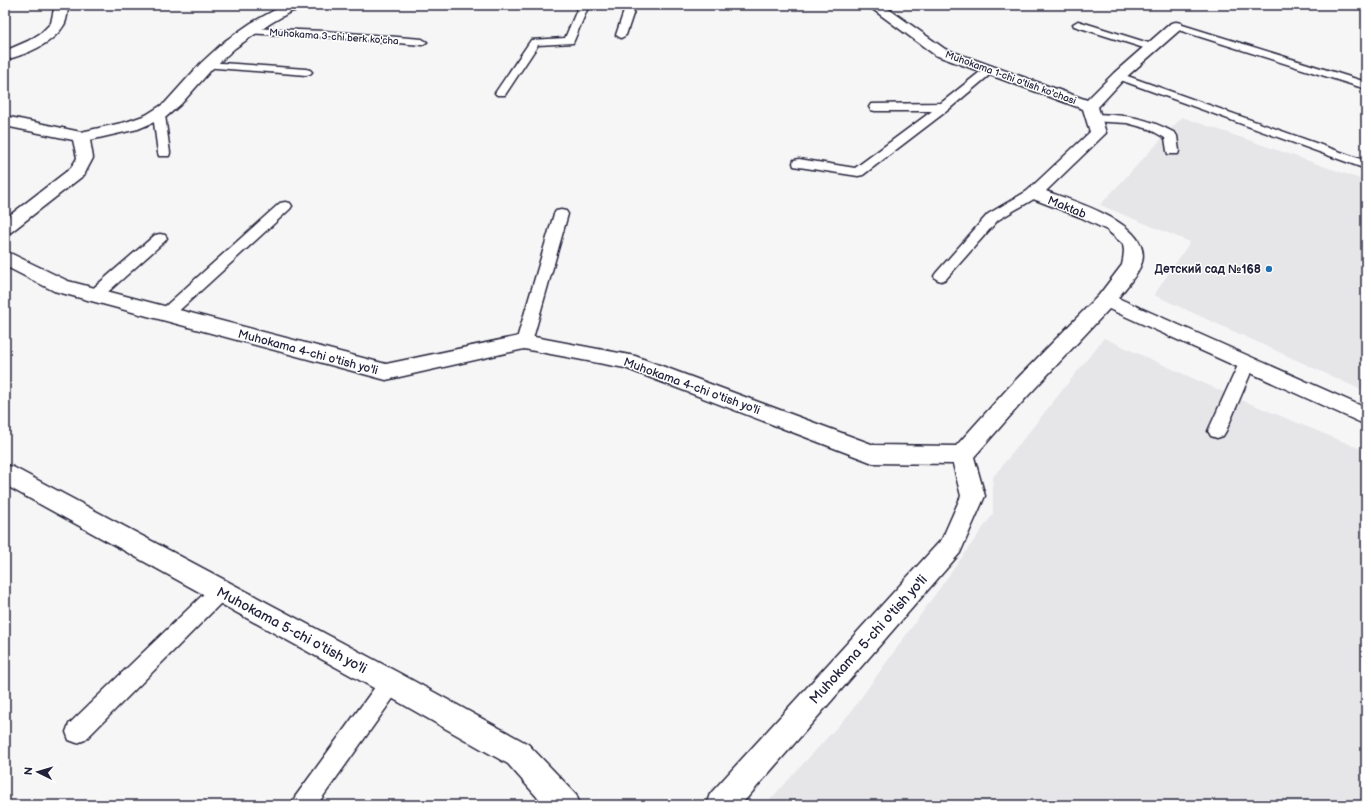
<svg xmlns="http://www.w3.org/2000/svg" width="1371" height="810" viewBox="0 0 1371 810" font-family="'Balsamiq Sans',sans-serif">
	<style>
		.built { fill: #e6e6e9 }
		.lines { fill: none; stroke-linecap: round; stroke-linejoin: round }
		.lane-casing { stroke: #22223b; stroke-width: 3 }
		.street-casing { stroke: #22223b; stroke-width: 3 }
		.lane { fill: #fff; fill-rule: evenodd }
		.street { fill: #fff; fill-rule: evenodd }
		.poi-dot { fill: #1f6fb2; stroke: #fff; stroke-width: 1.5 }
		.labels { text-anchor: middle; stroke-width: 3; stroke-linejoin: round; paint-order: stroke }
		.far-street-label { font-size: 10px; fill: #22223b; stroke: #fff }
		.street-label { font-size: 12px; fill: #22223b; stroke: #fff }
		.poi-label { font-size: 12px; font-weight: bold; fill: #22223b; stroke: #fff; text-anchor: end }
		.near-street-label { font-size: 14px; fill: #22223b; stroke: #fff }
	</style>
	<rect width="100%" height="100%" fill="#f6f6f7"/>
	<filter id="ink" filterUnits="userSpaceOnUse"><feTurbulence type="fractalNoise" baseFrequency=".025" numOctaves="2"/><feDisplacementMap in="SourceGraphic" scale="8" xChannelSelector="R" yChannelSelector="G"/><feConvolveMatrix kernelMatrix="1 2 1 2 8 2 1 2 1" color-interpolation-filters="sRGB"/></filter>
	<g filter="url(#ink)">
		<g class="built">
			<path d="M1182,117L1366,181V392L1154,295L1190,242L1100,205Z"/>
			<path d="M1104,338L1232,396L1366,451V805H765L850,713L993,514V477Z"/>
		</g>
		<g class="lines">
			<defs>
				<g id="lane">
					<path d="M579,5H589L573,43L538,45L505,95H497L495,93L531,40L565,38Z"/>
					<path d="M626,5H636L626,35L621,38L616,35Z"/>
					<path d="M1078,21L1155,45L1157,47L1155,49H1147L1074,26L1073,24Z"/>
					<path d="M1176,23L1366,82V89L1172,28L1171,26L1172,24Z"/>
					<path d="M246,28L324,31L422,39L427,42L422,45L324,37L242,33L241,31Z"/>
					<path d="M207,62L306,69L310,70L312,72L310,74L306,75L203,67L201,65L203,63Z"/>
					<path d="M989,67L993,68L995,70L993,72L948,110L863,175L858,176L799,167L794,166L793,163L794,160L799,159L855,168L932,111H875L871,110L869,107L871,104L941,103L985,68Z"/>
					<path d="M1119,73L1366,161V169L1115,78L1113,76L1115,74Z"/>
					<path d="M159,111L163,112L165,115L170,153L169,156H159L158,153L153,115L155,112Z"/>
					<path d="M1094,114C1127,115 1146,117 1175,133L1177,136L1179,151L1178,154H1168L1167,151L1165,138L1149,129L1127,123L1090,121L1088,118L1090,115Z"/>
					<path d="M1034,189L1039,190L1041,193L1039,196L998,220L946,279L941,281L936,279L934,276L936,273L988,214L1029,190Z"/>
					<path d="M285,202L290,203L292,206L290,209L171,318L166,319L161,318L158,314L161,310L280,203Z"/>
					<path d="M561,210L566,211L568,214L532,342L530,346L524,348L518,346L516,342L554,214L556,211Z"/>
					<path d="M160,234L165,235L167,238L165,241L100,299L95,300L90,299L87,295L90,291L155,235Z"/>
					<path d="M1247,357L1253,359L1255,363L1226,431L1223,436L1217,438L1211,436L1208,431L1239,363L1241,359Z"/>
					<path d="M220,582L227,585L230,591L227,597L85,740L77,743L69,740L66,732L69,724L213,585Z"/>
					<path d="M391,673L399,676L402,683L399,690L317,805H291L295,797L383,676Z"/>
				</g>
				<g id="street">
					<path d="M51,5H65L68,9C67,14 67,20 64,25C53,44 25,55 5,60V51L28,41L41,33L51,23L54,9Z"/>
					<path d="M284,5H306L304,8L290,12L271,23L235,48L212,69L181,104L166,117L138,129L90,140L93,158L84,175L11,232L5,234V219L71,168L77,158L73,140L5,126V116L81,132L126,122L146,115L165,103L201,63L225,41L251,23Z"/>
					<path d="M867,5H883L945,49L1087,100L1114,73L1171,23L1176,22L1181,23L1183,26L1181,29L1124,79L1098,107L1106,133L1046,191C1072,201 1152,223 1142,262C1138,275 1126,287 1118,298L1366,408V425L1109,309L1025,399L974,457L985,496L960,553L741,805H706L710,794L942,539L961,496L953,464L873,463L625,368L524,349L386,380L54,291L5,266V252L12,254L68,281L386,364L524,335L635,356L874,445L956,446L1009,387L1099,295L1122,265L1123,260L1124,251L1123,244L1107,230L1080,217L1028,197L1025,193L1090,132L1083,109L935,55Z"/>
					<path d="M5,465L13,467L401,674L528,744L576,794L580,805H544L508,764L381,692L5,485Z"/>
				</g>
			</defs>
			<use href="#lane" class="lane-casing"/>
			<use href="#street" class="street-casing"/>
			<use href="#lane" class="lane"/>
			<use href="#street" class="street"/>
		</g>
	</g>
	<circle class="poi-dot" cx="1269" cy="269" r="4"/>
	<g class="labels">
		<g class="far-street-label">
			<text transform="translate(334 36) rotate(4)" y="4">Muhokama 3-chi berk ko'cha</text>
			<text transform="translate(1011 77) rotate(20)" y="4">Muhokama 1-chi o'tish ko'chasi</text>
		</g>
		<g class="street-label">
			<text transform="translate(1067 207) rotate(22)" y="4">Maktab</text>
			<text transform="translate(308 352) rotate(15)" y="4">Muhokama 4-chi o'tish yo'li</text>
			<text transform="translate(692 386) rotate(20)" y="4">Muhokama 4-chi o'tish yo'li</text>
		</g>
		<g class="poi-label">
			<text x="1261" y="273">Детский сад №168</text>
		</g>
		<g class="near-street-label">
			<text transform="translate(292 630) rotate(28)" y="5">Muhokama 5-chi o'tish yo'li</text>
			<text transform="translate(868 639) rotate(-48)" y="5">Muhokama 5-chi o'tish yo'li</text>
		</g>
	</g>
	<rect width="1371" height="810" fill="none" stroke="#fff" stroke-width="20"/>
	<rect x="10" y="10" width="1351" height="790" fill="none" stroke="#22223b" stroke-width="1.5" filter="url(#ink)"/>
	<g transform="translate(38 772) rotate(275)" stroke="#ffffff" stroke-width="3" paint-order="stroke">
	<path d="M0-3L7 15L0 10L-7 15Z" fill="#22223b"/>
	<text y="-6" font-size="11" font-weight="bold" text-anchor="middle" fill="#22223b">N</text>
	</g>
</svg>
